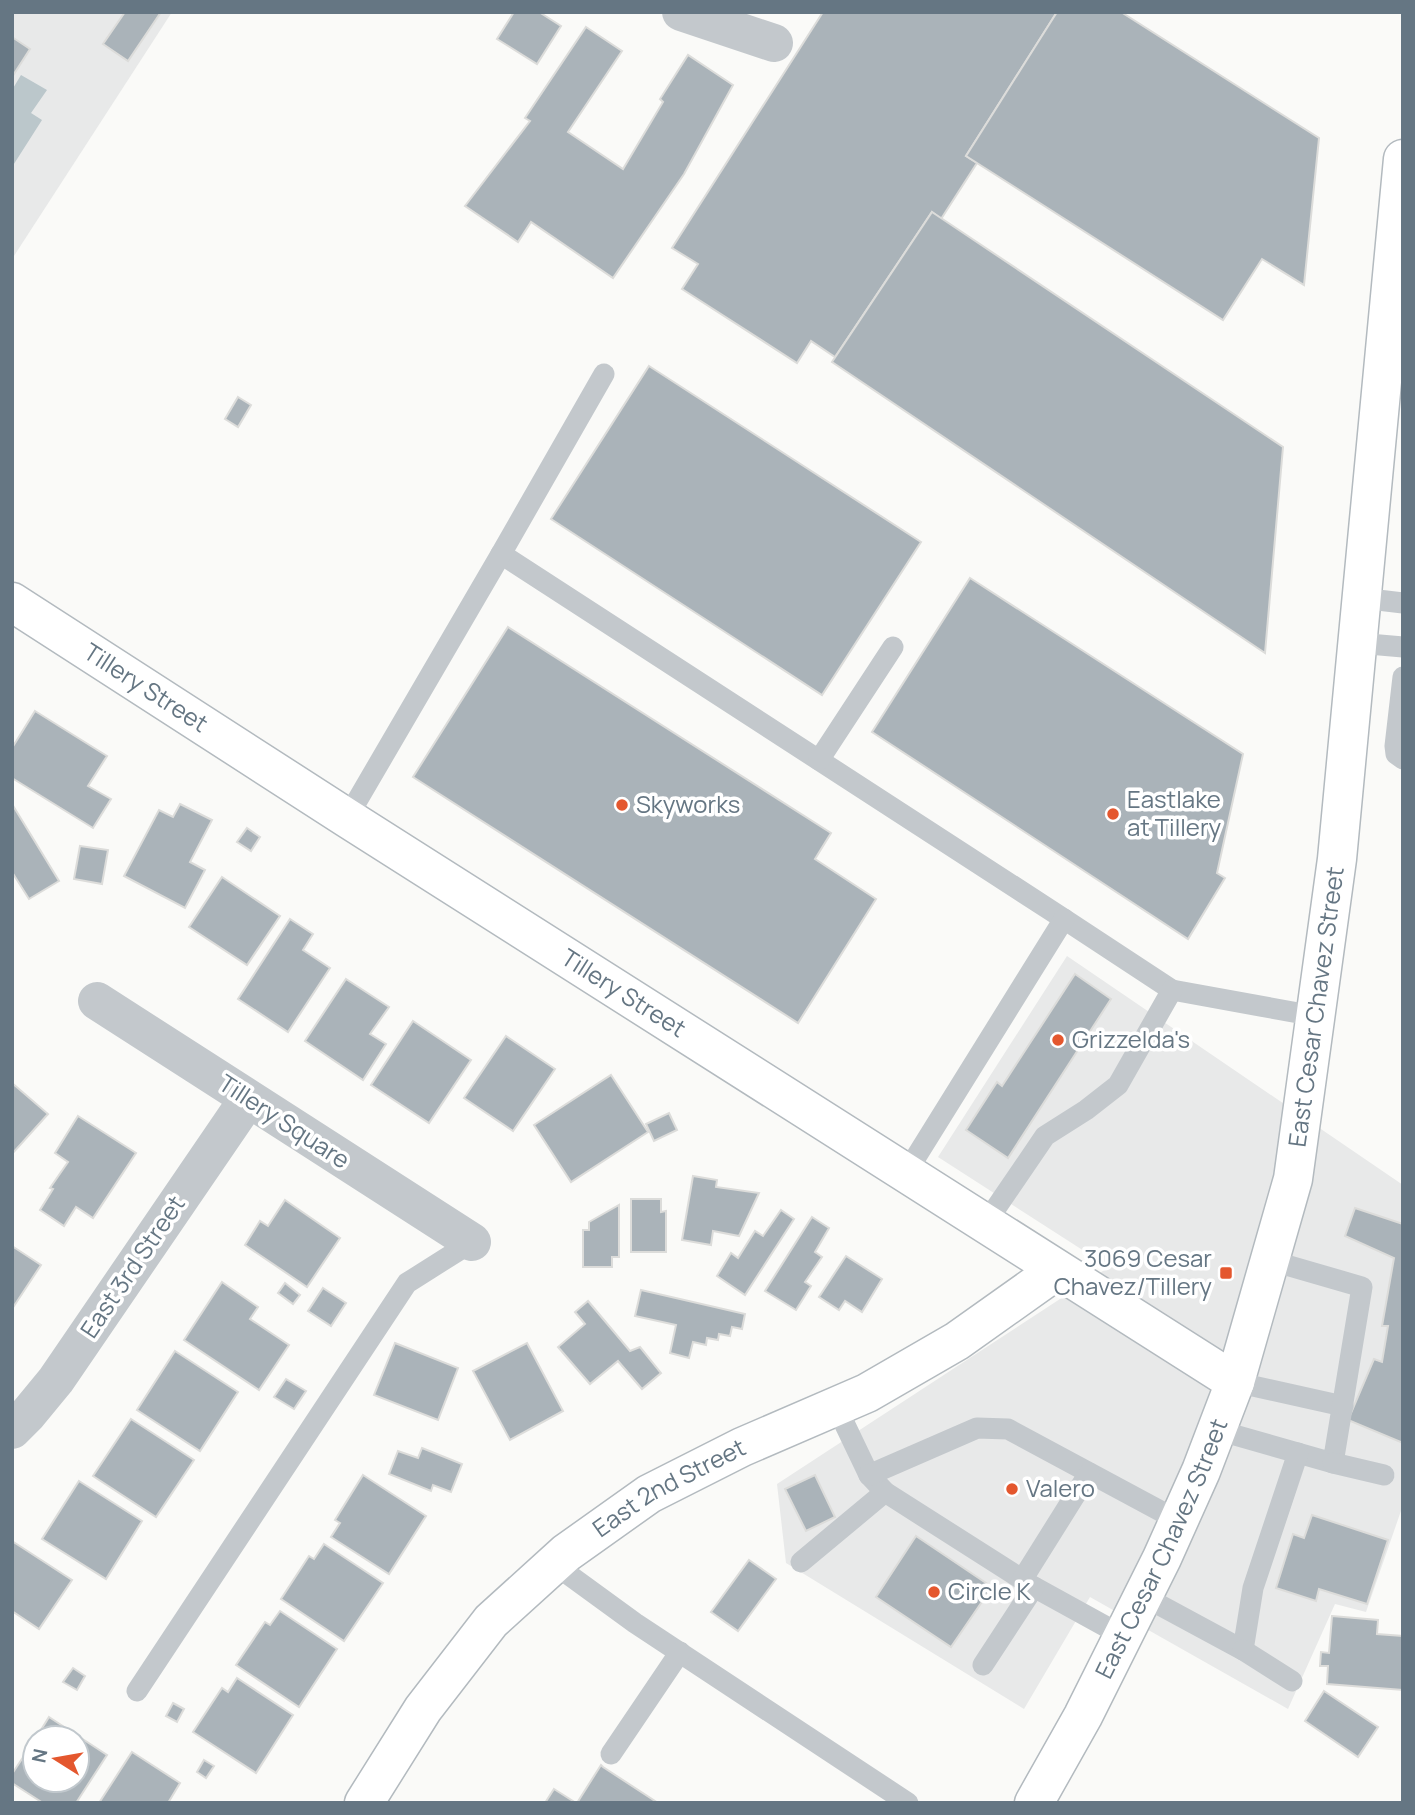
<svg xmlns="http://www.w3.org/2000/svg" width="1415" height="1815" viewBox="0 0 1415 1815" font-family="Manrope,sans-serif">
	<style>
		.built { fill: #e8e9e9 }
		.water { fill: #bbc7cb }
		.building { fill: #aab3b9; stroke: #dcdcda; stroke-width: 2 }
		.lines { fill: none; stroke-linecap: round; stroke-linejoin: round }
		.secondary-casing { stroke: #b3babf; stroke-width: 41 }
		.lane { stroke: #c3c8cc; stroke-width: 21 }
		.street { stroke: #c3c8cc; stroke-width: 38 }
		.secondary { stroke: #fff; stroke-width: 38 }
		.poi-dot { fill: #e4572e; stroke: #fff; stroke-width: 2.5 }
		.labels { text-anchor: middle; stroke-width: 7; stroke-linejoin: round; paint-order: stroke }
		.street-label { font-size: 24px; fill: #657683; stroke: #fff }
		.poi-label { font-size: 24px; fill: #657683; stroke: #fff; text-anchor: start }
	</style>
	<rect width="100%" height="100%" fill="#fafaf8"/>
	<g class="built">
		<path d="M12,12H172L12,259Z"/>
		<path d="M1067,956L1403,1185V1505L1366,1612L1335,1604L1288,1709L1090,1597L1024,1709L786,1563L777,1484L1109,1267L938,1157Z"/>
	</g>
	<path class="water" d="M21,75L47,90L31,113L42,120L12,167V90Z"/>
	<g class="building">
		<path d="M125,12H161L128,61L103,44Z"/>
		<path d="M514,12H539L561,26L537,64L497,39Z"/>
		<path d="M823,12H1057L966,156L977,163L941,219L932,212L835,357L811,341L797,363L682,289L698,264L672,248Z"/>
		<path d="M1057,12H1121L1319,138L1304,285L1262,259L1223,320L966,156Z"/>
		<path d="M586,27L622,51L568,132L623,169L663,102L660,99L688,55L733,85L684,174L613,278L531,222L518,242L465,206L530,121L525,118Z"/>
		<path d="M12,37L30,49L12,77Z"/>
		<path d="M932,212L1283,447L1265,653L832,362Z"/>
		<path d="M649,366L921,542L822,695L551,519Z"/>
		<path d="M238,397L251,405L238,427L225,419Z"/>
		<path d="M970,578L1243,754L1217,873L1225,878L1188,939L872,732Z"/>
		<path d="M508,627L831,833L815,859L876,899L798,1023L413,777Z"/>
		<path d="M35,711L107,756L88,786L111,799L93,828L12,778V748Z"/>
		<path d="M12,804L59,881L29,899L12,872Z"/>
		<path d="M180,804L212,820L190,862L205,870L185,908L124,876L159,810L173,817Z"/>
		<path d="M247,828L260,837L251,851L237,842Z"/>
		<path d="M80,846L108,850L102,884L74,879Z"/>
		<path d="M222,877L280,916L247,965L189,927Z"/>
		<path d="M290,919L313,934L303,950L330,968L288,1032L238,999Z"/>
		<path d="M1075,974L1111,999L1008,1158L966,1130L997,1082L1002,1086Z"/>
		<path d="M346,979L389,1007L370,1034L386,1044L363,1080L305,1041Z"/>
		<path d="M413,1021L471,1060L429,1123L371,1085Z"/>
		<path d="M506,1036L555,1069L513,1131L464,1098Z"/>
		<path d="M611,1075L648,1132L571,1182L534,1125Z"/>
		<path d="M12,1083L48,1114L12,1154Z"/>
		<path d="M669,1113L677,1130L654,1141L646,1124Z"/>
		<path d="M78,1116L136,1153L93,1218L76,1207L64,1226L40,1210L53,1189L50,1188L68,1162L55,1153Z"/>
		<path d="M693,1176L717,1180L716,1187L759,1193L739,1236L713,1231L711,1245L682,1240Z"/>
		<path d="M631,1199H661V1212L666,1211V1252H631Z"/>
		<path d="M285,1200L340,1238L307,1287L245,1245L260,1221L268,1226Z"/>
		<path d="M619,1205V1257H612V1267H583V1230H589V1222Z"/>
		<path d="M1355,1208L1403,1224V1443L1348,1420L1374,1359L1382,1362L1388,1326H1382L1394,1258L1345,1236Z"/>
		<path d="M781,1210L794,1219L745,1295L717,1276L731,1253L738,1258L755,1231L763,1236Z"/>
		<path d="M812,1217L829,1228L815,1252L822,1257L805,1282L811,1286L796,1310L765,1291Z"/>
		<path d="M12,1246L41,1265L12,1309Z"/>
		<path d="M846,1256L882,1279L862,1312L845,1301L839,1310L819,1297Z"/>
		<path d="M222,1282L258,1307L250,1319L289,1345L259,1390L184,1340Z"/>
		<path d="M285,1283L300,1295L293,1304L278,1293Z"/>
		<path d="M323,1288L346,1303L331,1326L308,1311Z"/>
		<path d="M641,1290L745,1314L742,1329L732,1327L730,1336L719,1334L718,1340L707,1338L706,1345L693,1342L689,1358L670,1353L676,1325L635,1316Z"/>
		<path d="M588,1301L630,1351L640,1347L661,1373L642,1389L618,1361L590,1384L558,1347L585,1324L575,1312Z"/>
		<path d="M395,1343L458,1368L438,1420L374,1395Z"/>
		<path d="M527,1343L563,1411L510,1440L473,1371Z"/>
		<path d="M175,1351L238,1392L200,1451L137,1410Z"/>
		<path d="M286,1379L306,1391L294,1409L274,1397Z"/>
		<path d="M131,1419L194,1460L156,1517L93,1476Z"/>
		<path d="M422,1448L462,1464L451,1492L433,1485L431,1491L389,1474L398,1451L418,1458Z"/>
		<path d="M363,1475L426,1516L389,1574L331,1537L340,1523L335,1520Z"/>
		<path d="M815,1475L835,1517L806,1531L785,1489Z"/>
		<path d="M79,1481L142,1521L106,1579L42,1539Z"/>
		<path d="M1312,1515L1388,1540L1367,1604L1319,1589L1316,1601L1276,1588L1293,1534L1304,1538Z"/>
		<path d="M916,1536L992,1587L951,1647L876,1597Z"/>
		<path d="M12,1541L72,1580L39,1629L12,1611Z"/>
		<path d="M324,1544L383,1583L344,1641L281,1599L309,1556L314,1559Z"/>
		<path d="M749,1560L776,1579L738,1631L711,1612Z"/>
		<path d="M280,1611L337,1649L299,1707L236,1665L265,1622L270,1625Z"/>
		<path d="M1332,1616L1378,1620L1377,1634L1403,1636V1690L1327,1684L1328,1666H1320L1321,1652L1329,1653Z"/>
		<path d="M73,1668L85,1676L77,1690L63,1682Z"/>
		<path d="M237,1678L293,1715L256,1773L193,1732L222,1688L228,1692Z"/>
		<path d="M1324,1691L1378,1727L1358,1757L1305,1721Z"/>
		<path d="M173,1703L184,1709L177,1722L166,1716Z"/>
		<path d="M49,1717L107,1755L76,1803H43L12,1783V1774L35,1739V1780H77V1738H36Z"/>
		<path d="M132,1752L180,1783L168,1803H99Z"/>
		<path d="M204,1760L214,1766L206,1778L197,1772Z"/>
		<path d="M601,1765L603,1767L658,1803H577Z"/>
		<path d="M554,1789L576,1803H545Z"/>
	</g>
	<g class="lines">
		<defs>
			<g id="secondary">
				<path id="s1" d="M12,602L347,818L1235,1382"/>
				<path id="s2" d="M364,1803L423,1709L491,1621L566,1553L649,1494L742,1447L867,1393L957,1341L1057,1270"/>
				<path id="s3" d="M1034,1803L1083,1716L1162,1558L1201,1471L1235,1382L1293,1179L1337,859L1403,159"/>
			</g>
		</defs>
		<use href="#secondary" class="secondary-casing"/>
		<g class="lane">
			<path d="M501,554L1064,919L1172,990L1315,1016"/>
			<path d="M1361,598L1403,603"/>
			<path d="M1357,643L1403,647"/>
			<path d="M1403,677L1395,746L1396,754L1403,759"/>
			<path d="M819,760L893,647"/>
			<path d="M347,818L501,554L604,374"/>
			<path d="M906,1173L1064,919"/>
			<path d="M985,1224L1045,1136L1086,1110L1118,1085L1172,990"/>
			<path d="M1235,1382L1343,1406"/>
			<path d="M836,1406L869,1475L885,1492L1034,1587L1123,1636"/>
			<path d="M1217,1430L1333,1463L1362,1287L1269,1260"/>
			<path d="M1333,1463L1384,1475"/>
			<path d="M869,1475L977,1428L1008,1429L1179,1521"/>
			<path d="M801,1562L885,1492"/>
			<path d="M554,1564L635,1623L908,1803"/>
			<path d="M1022,1580L1089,1473"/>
			<path d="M1143,1596L1243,1650L1253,1588L1298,1453"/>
			<path d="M1243,1650L1292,1681"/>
			<path d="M983,1665L1034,1587"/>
			<path d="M137,1691L407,1283L472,1242"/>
			<path d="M611,1754L680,1652"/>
		</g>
		<g class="street">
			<path d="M681,12L774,43"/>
			<path d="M97,1001L472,1242"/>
			<path d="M12,1430L28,1414L56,1380L248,1099"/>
		</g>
		<use href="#secondary" class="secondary"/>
	</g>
	<g class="poi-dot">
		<circle cx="622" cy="805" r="7"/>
		<circle cx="1113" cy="814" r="7"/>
		<circle cx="1058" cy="1040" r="7"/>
		<rect x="1219" y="1266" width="14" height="14" rx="3.5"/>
		<circle cx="1012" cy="1489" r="7"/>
		<circle cx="934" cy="1592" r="7"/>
	</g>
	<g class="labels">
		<g class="street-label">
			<text dy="8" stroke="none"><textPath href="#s1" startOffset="159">Tillery Street</textPath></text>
			<text dy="8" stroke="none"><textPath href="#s1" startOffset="726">Tillery Street</textPath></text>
			<text dy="8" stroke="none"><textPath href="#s3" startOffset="852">East Cesar Chavez Street</textPath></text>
			<text transform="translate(284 1122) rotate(33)" y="8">Tillery Square</text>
			<text transform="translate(133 1267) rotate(-56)" y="8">East 3rd Street</text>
			<text dy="8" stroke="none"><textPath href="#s2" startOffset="446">East 2nd Street</textPath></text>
			<text dy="8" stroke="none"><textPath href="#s3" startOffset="285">East Cesar Chavez Street</textPath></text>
		</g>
		<g class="poi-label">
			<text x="1127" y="808">Eastlake<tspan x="1127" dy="28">at Tillery</tspan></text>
			<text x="636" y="813">Skyworks</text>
			<text x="1072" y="1048">Grizzelda's</text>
			<text x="1212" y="1267" text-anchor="end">3069 Cesar<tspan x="1212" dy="28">Chavez/Tillery</tspan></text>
			<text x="1026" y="1497">Valero</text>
			<text x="948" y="1600">Circle K</text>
		</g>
	</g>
	<rect width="1415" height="1815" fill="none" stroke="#657683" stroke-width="28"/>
	<g transform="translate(56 1759) rotate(281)"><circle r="33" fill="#ffffff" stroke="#c1c8cd" stroke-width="2"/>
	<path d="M0-5L12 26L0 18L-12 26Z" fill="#e4572e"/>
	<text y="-10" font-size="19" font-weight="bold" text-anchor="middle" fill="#657683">N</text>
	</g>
</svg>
